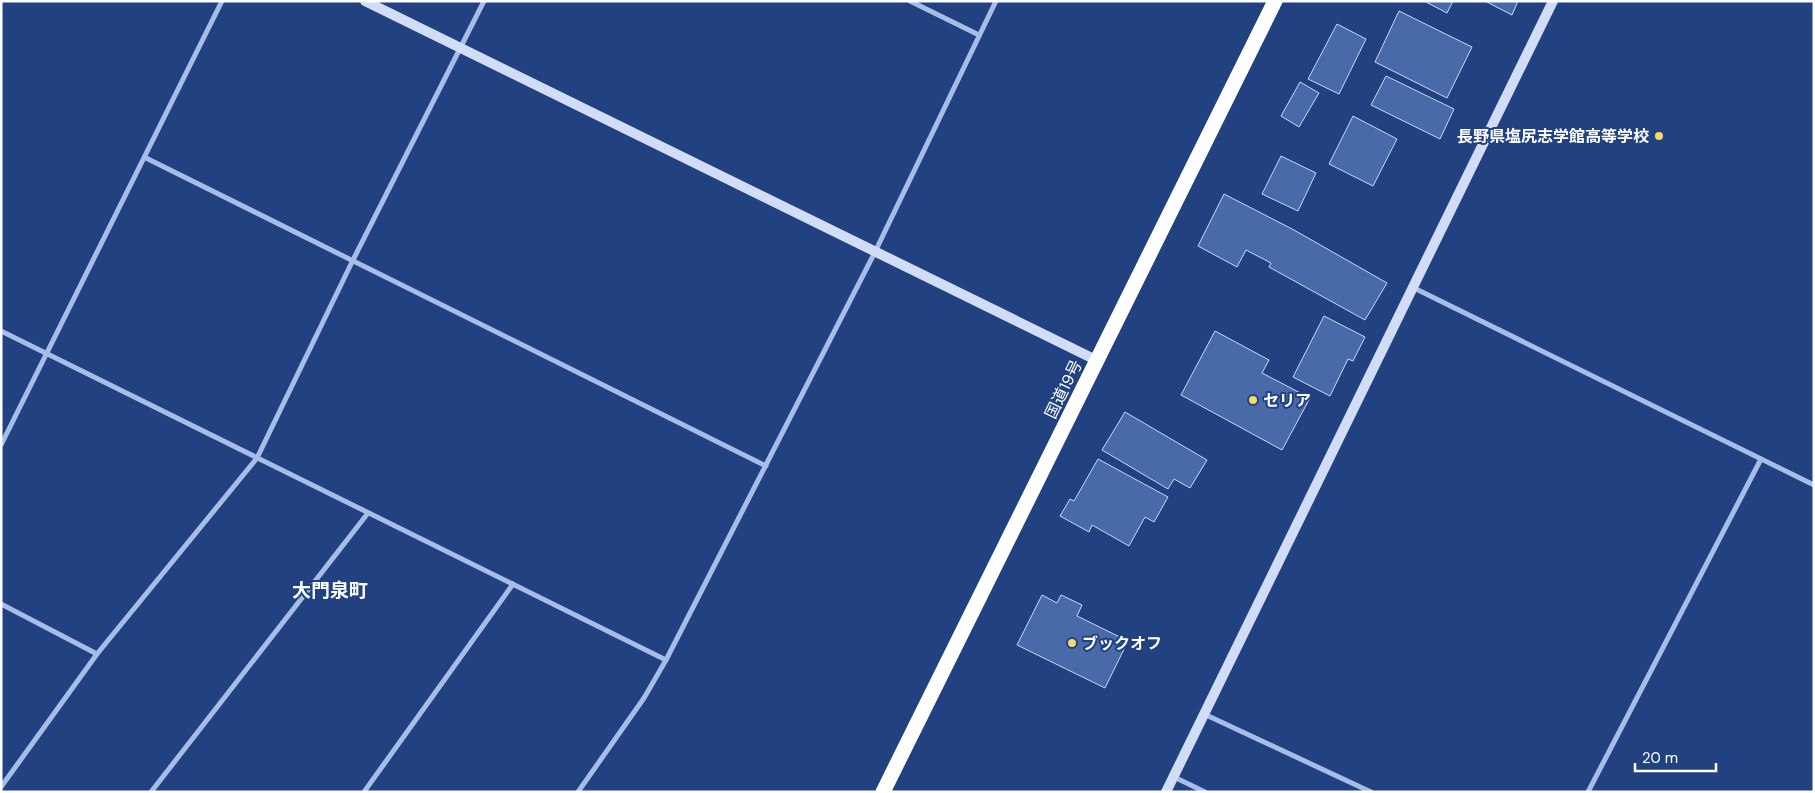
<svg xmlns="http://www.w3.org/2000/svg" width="1815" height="793" viewBox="0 0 1815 793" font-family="'DM Sans','Noto Sans JP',sans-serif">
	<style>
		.building { fill: #496aa9; stroke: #cad9f6 }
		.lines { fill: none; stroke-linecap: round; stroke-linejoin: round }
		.street { stroke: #a6bde8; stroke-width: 5 }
		.secondary { stroke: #d1ddf6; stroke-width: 10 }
		.highway { stroke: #fff; stroke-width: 15 }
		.poi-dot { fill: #f4da68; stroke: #214180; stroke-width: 2 }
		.labels { text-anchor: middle; stroke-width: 4; stroke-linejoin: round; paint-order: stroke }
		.poi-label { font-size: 16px; font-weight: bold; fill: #fff; stroke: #214180; text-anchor: start }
		.street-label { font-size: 16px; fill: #fff; stroke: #214180 }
		.quarter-label { font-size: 19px; font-weight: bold; fill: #fff; stroke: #214180 }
	</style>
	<rect width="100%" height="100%" fill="#214180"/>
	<g class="building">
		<path d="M1424,1H1453L1447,13Z"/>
		<path d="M1485,1H1518L1512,15Z"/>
		<path d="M1399,11L1472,47L1447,98L1375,62Z"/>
		<path d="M1337,24L1366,39L1339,94L1308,79Z"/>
		<path d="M1386,76L1454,109L1440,139L1371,105Z"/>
		<path d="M1300,82L1319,93L1299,127L1281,116Z"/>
		<path d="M1353,116L1397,139L1373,186L1329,164Z"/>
		<path d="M1281,156L1316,173L1298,211L1262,194Z"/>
		<path d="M1224,194L1294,230L1387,283L1365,320L1269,267L1271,263L1246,250L1237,267L1198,246Z"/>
		<path d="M1324,316L1365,337L1353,361L1348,359L1330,396L1293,377Z"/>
		<path d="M1215,331L1269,360L1262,373L1310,398L1282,450L1181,395Z"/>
		<path d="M1125,412L1207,460L1190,488L1174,479L1168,489L1102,450Z"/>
		<path d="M1098,459L1168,497L1154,522L1145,517L1129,546L1092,525L1089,532L1060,516L1070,499L1074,501Z"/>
		<path d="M1042,595L1057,603L1061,595L1082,605L1077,616L1128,641L1105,688L1017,645Z"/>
	</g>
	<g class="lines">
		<g class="street">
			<path d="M910,1L979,35"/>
			<path d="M146,158L766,466"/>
			<path d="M1414,288L1814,485"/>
			<path d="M1,331L666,660L875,252L996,1"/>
			<path d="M1,445L222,1"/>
			<path d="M1,604L97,654"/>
			<path d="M1204,714L1371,792"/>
			<path d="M1174,777L1205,792"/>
			<path d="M1,787L97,654L257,458L352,262L484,1"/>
			<path d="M151,792L368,513"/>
			<path d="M364,792L513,584"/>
			<path d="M578,792L644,698L666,660"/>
			<path d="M1588,792L1761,459"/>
		</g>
		<g class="secondary">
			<path d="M365,1L1096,360"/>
			<path d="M1166,792L1553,1"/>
		</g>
		<path class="highway" d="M883,792L1275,1"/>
	</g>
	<g class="poi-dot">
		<circle cx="1659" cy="136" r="5"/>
		<circle cx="1253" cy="400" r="5"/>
		<circle cx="1072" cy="643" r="5"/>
	</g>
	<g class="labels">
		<g class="poi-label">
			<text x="1649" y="142" text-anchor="end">長野県塩尻志学館高等学校</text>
			<text x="1263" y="406">セリア</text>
			<text x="1082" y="649">ブックオフ</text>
		</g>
		<g class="street-label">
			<text transform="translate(1063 389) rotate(-64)" y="6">国道19号</text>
		</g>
		<g class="quarter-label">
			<text x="330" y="597">大門泉町</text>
		</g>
	</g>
	<rect width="1815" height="793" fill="none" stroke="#ffffff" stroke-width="5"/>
	<path d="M1635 763v8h81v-8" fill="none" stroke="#ffffff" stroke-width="2.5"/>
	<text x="1642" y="763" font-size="15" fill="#ffffff" stroke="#214180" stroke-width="4" paint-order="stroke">20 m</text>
</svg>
